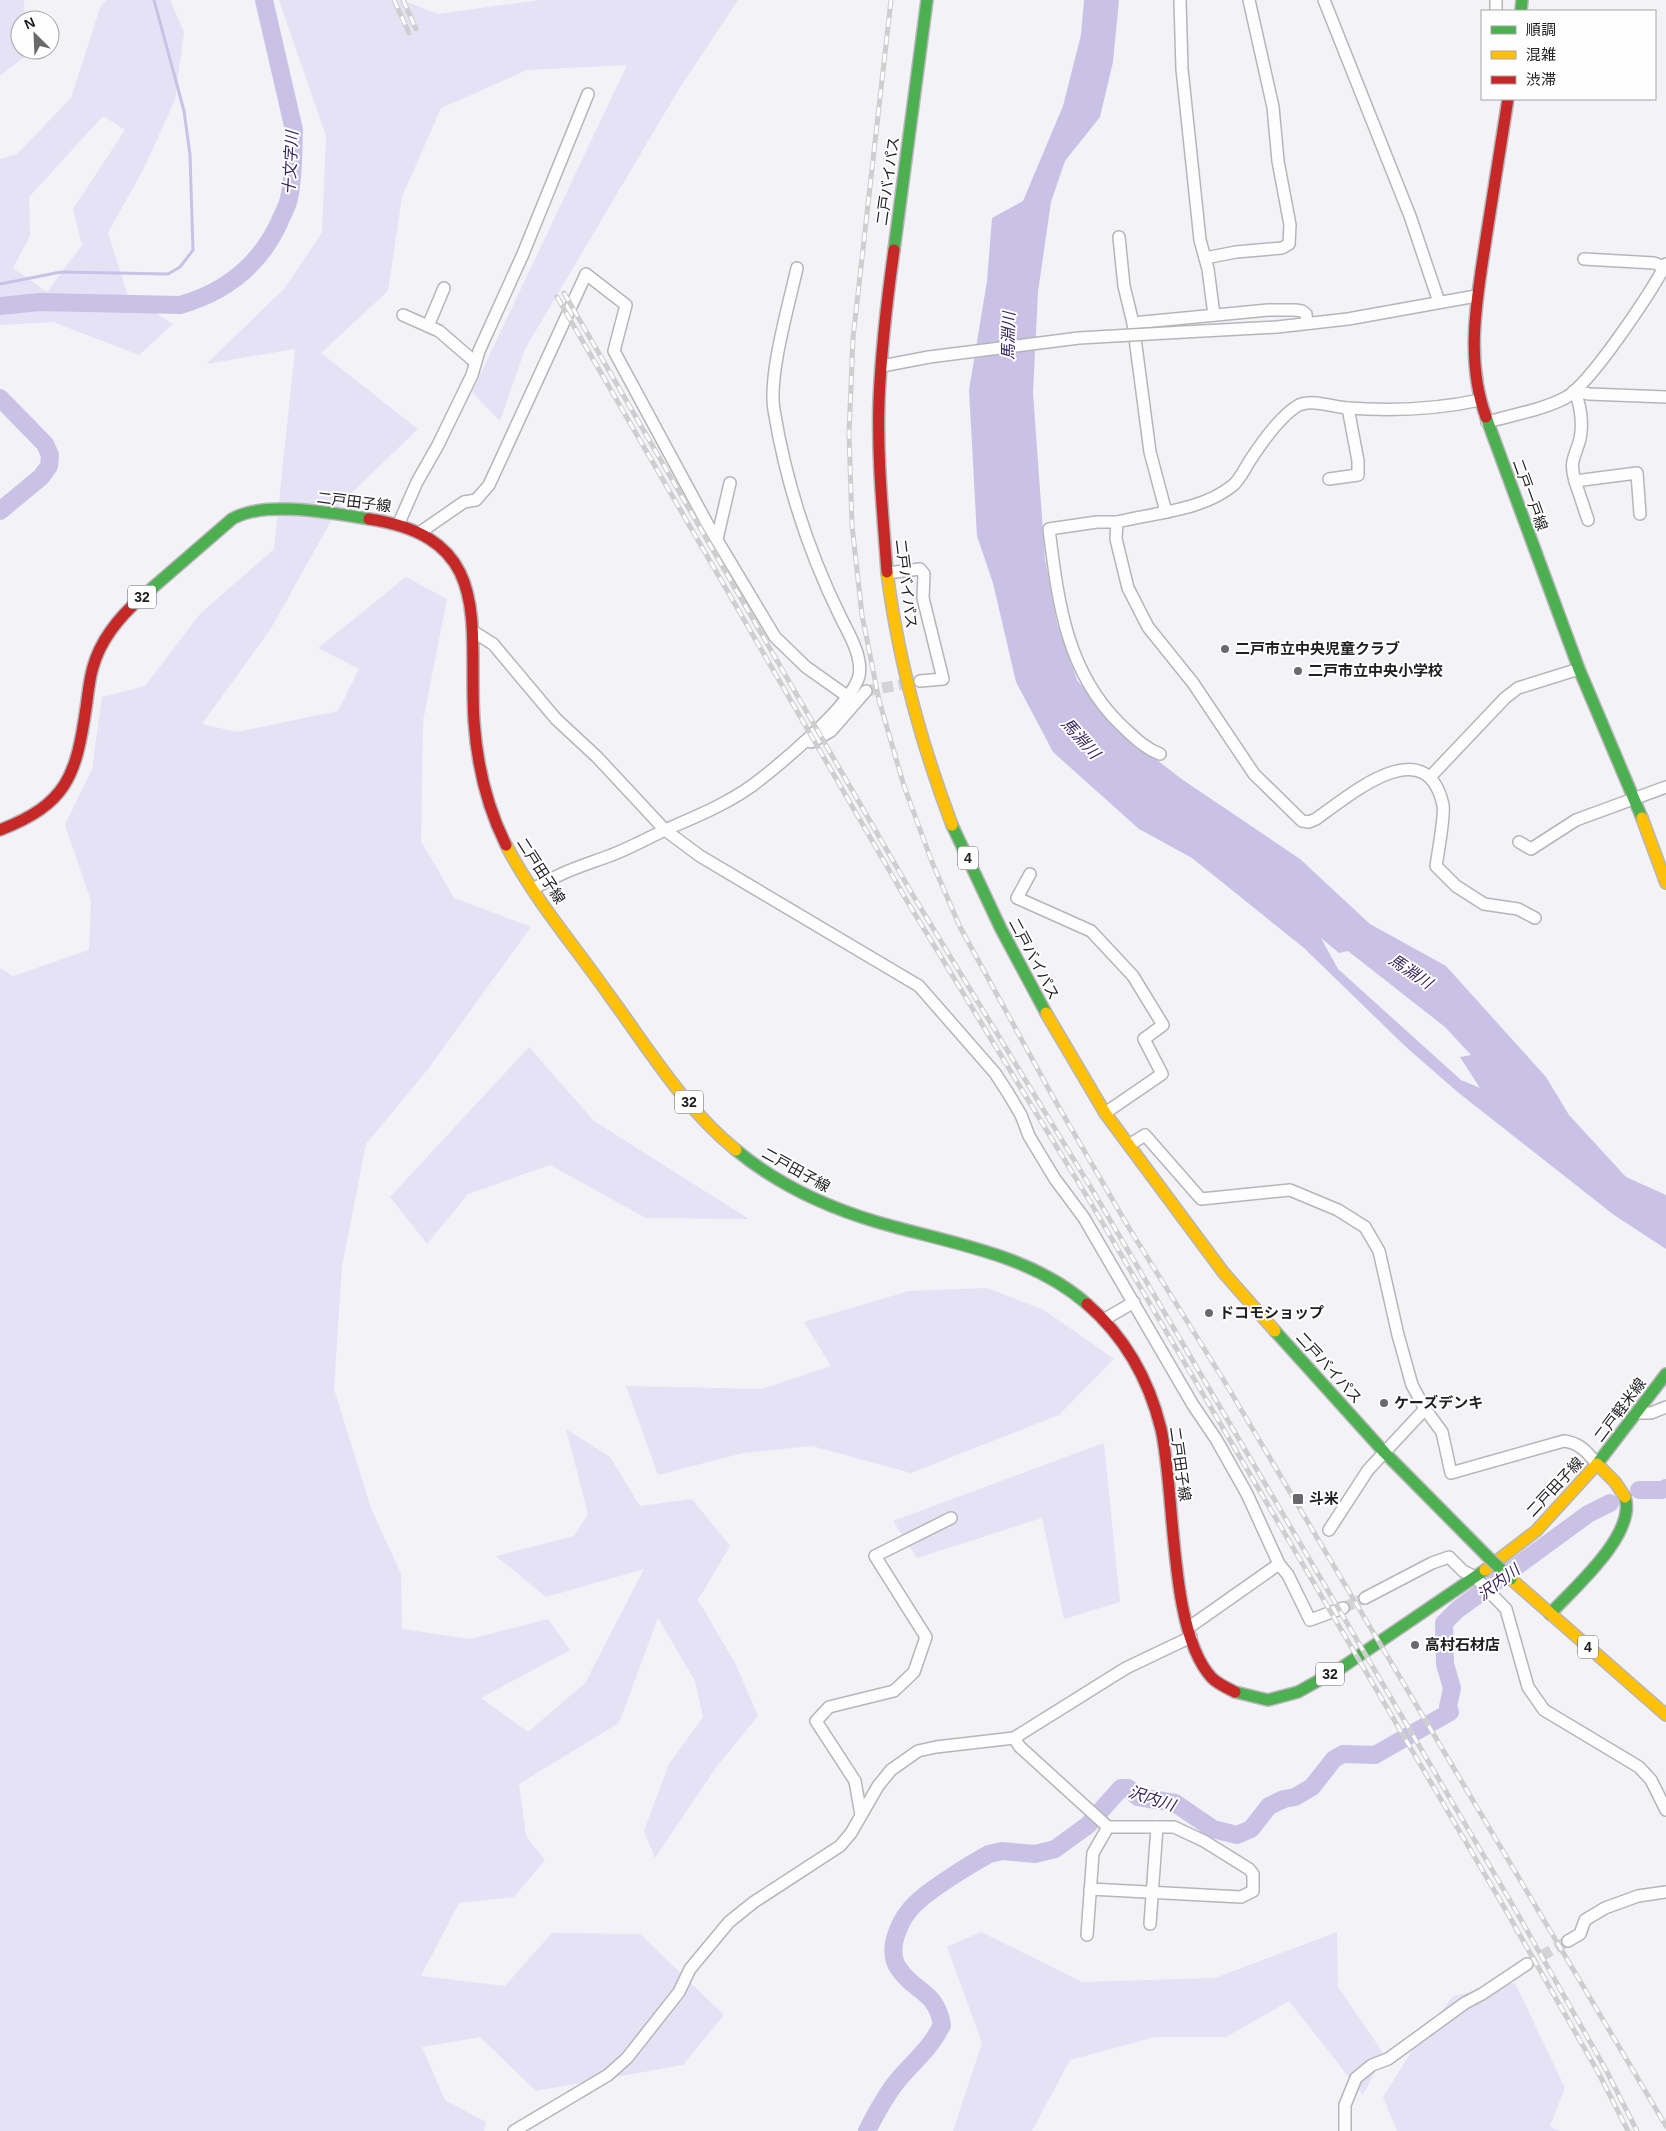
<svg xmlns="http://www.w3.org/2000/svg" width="1666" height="2131" viewBox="0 0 1666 2131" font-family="Helvetica,'Noto Sans JP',sans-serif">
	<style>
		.green { fill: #e5e2f6; fill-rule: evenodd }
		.water { fill: #c9c2e6; fill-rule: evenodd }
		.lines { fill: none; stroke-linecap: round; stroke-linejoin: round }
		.stream { stroke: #c9c2e6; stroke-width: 3 }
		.river { stroke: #c9c2e6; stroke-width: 18 }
		.street-tunnel { stroke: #d2d2d7; stroke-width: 11; stroke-dasharray: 11 5.5; stroke-linecap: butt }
		.street-casing { stroke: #b6b5b9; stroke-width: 14 }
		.fast-casing { stroke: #b6b5b9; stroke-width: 14 }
		.slow-casing { stroke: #b6b5b9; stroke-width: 14 }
		.jam-casing { stroke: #b6b5b9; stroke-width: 14 }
		.street { stroke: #fdfdfe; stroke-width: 11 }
		.fast { stroke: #4caf50; stroke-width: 11 }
		.slow { stroke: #ffc107; stroke-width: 11 }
		.jam { stroke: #c62828; stroke-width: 11 }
		.rail-casing { stroke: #cececf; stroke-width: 5 }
		.rail { stroke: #fefefe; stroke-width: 3; stroke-dasharray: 9; stroke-linecap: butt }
		.street-bridge-casing { stroke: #b6b5b9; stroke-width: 14; stroke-linecap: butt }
		.fast-bridge-casing { stroke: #b6b5b9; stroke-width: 14; stroke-linecap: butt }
		.street-bridge { stroke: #fdfdfe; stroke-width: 11 }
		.fast-bridge { stroke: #4caf50; stroke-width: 11 }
		.poi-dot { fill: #6a6a6d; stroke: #fefefe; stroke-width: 2 }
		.labels { text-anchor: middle; stroke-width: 4; stroke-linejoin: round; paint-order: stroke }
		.shield { fill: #fefefe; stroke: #636365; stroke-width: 1 }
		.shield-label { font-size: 14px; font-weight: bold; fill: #202023 }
		.street-label { font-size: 15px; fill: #202023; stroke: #fefefe }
		.poi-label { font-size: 15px; font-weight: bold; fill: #202023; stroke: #fefefe; text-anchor: start }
		.water-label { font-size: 16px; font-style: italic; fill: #311f59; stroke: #fefefe }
	</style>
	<rect width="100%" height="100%" fill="#f2f2f7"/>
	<g class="green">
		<path d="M0,0H24L25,20H20V50H27L28,54L0,76Z"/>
		<path d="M107,0H170L184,32L175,100L143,170L108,233L128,296L173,324L139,355L53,322L0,325V159L17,154L71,98L101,5ZM103,116L125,130L73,209L82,245L47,292L13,268L30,236L29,197Z"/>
		<path d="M279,0H402L438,14L540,0H738L679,89L525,349L500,421L472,392L627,65L527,70L441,108L402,197L388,291L321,353L418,429L341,503L270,630L202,724L237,732L338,711L359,669L318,648L406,577L447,599L423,721L421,841L454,898L531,927L428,1069L366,1144L342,1266L334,1389L371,1508L401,1574L402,1629L470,1639L548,1619L570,1650L481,1698L528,1732L585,1683L644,1569L546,1597L496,1556L574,1536L588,1514L566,1429L610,1457L640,1506L692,1499L730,1546L698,1600L735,1663L758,1716L717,1766L655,1858L644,1831L669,1764L703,1717L695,1681L658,1618L619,1723L519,1784L526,1836L545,1860L514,1897L459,1903L421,1976L505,1986L552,1933L640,1934L724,2015L683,2065L536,2091L480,2037L422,2047L445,2100L486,2122L484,2131H0V968L13,976L89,950L91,901L65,825L92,769L102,697L145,686L200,614L274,549L295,349L206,364L284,289L322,233L326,136Z"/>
		<path d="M529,1047L594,1121L749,1219L646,1218L550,1165L468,1194L427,1244L390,1197Z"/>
		<path d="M987,1288L1044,1310L1114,1359L1059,1415L911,1473L812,1446L743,1453L658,1475L626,1386L762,1389L831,1366L804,1322L909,1291Z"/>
		<path d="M1104,1443L1120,1602L1064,1619L1042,1518L917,1558L893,1521Z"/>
		<path d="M981,1932L1082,1982L1215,1978L1337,1932L1338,1987L1384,2054L1363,2095L1289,2001L1226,2037H1155L1070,2060L1032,2131H953L982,2043L947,1947Z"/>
		<path d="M1515,1983L1565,2088L1550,2126L1559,2131H1397L1383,2097L1412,2051L1453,1996Z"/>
	</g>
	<path class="water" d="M1084,0H1119L1113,62L1100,117L1065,161L1051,202L1038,292L1033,393L1045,559L1057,623L1077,680L1122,733L1183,780L1300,859L1370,924L1446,966L1546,1077L1569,1115L1626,1177L1666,1195V1249L1614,1215L1460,1094L1406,1047L1304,948L1192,858L1139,829L1053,752L1016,682L993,583L977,536L969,390L987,281L992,218L1023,201L1063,106L1081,35ZM1321,938L1339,953L1348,951L1445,1027L1471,1055L1460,1057L1480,1088L1461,1080L1338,969Z"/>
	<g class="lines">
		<path class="stream" d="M0,284L61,272L168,274L180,267L193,250L190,155L184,111L154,0"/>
		<g class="river">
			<path d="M0,306L39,302L180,305C226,292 259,266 279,223C282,215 288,206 289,198C294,176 293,152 294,130L264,0"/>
			<path d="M0,398L45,444L50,455L49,466L41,477L0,511"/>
			<path d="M1639,1490H1662L1666,1488"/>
			<path d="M867,2131C876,2113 885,2096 898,2080C914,2061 931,2048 942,2025C936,1990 915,1993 899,1969C885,1950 900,1918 916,1903C932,1888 969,1865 989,1854L1002,1851L1035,1854L1055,1849L1088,1825L1121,1788H1128L1138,1797L1175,1803L1213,1829L1237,1835L1251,1829L1269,1806L1284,1799L1295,1797L1312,1787L1334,1759L1343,1754L1375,1755L1450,1712L1448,1707L1452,1688L1445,1664L1444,1623L1457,1610L1588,1514L1610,1503"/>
		</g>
		<g class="street-tunnel">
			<path d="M866,691L910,683"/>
			<path d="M1343,1608L1365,1598"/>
			<path d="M1527,1964L1568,1941"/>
		</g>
		<defs>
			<g id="street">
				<path d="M1180,0L1182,69L1200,240L1208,269L1214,315"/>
				<path d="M1324,0L1410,216L1439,302"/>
				<path d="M1496,0V11"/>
				<path d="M1119,237L1124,286L1133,323"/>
				<path d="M1205,258L1236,252L1282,248L1289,244L1290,225L1278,161L1273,107L1249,0"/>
				<path d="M1584,259L1654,263L1664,267"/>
				<path d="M403,315L439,331L475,362"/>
				<path d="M428,326L444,288"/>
				<path d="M1184,332L1277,327L1348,319L1476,296"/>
				<path d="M882,366L929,357"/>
				<path d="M1574,391C1581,404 1583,425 1580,439C1575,457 1569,461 1575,481L1637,473L1640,514"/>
				<path d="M1574,391L1589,394L1666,397"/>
				<path d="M1480,400C1438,409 1390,411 1348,408C1333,407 1313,399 1299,405C1281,415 1260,445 1249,462C1244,470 1239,481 1232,486C1201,511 1153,513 1117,522L1116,539L1128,588L1148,627L1193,683L1254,774L1302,821L1309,822L1316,819C1350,795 1426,729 1443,805C1445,816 1438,852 1436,866L1456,886L1484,904L1518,909L1535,918"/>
				<path d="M1487,422C1512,415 1542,410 1565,398C1590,385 1651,292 1666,264"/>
				<path d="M1329,479L1358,475V461L1348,408"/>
				<path d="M1575,481L1588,520"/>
				<path d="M1166,512L1150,452L1133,323L1268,310H1295L1302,311L1306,314L1307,323"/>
				<path d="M1117,522H1097L1049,529C1058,601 1066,672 1121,725C1134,737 1144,748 1160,754"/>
				<path d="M399,523L417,482L438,445L472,375L479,351L523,254L588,94"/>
				<path d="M422,531L464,502L476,500L489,485L586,274L626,305L614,351L708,525L775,637L806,667L847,696"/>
				<path d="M717,539L730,483"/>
				<path d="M887,573L920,569L924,574L923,598L943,679L920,681"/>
				<path d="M474,632L493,644L556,719L597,757L665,830L700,856L919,986L995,1073L1008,1093L1021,1115L1029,1136L1055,1179L1084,1218L1193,1405L1216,1439L1247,1494L1279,1564L1288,1575L1310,1620L1343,1608"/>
				<path d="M811,742L831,731L866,691"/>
				<path d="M1431,776L1505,698L1518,688L1579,669"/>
				<path d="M1519,842L1531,849L1576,820L1666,787"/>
				<path d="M1030,874L1017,898L1091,931L1133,976L1163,1025L1144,1039L1162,1074L1105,1113"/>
				<path d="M533,889C561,872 579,867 609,856C628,849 646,839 665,830C695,817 727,804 753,785C778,766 852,705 859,676C863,657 849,634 841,618C808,551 786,483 774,410C768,376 789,304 797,268"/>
				<path d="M1129,1145L1145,1135L1201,1199L1290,1190L1338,1210L1365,1227L1379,1251L1398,1335L1412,1385L1425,1409L1442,1432L1451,1473L1564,1441C1580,1443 1587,1452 1597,1464"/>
				<path d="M1105,1319L1134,1302"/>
				<path d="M1636,1413H1651L1666,1407"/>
				<path d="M1329,1530L1368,1470L1425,1409"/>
				<path d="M1365,1598L1432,1563L1449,1557L1463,1571L1475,1577L1506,1609L1528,1687L1544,1710L1639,1767L1651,1780L1666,1810"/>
				<path d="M1188,1628L1279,1564"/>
				<path d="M1014,1738L1020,1747L1108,1827H1174L1204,1841L1249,1869L1253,1874V1891L1241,1897L1090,1889"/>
				<path d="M861,1815L855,1781L816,1721L829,1707L894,1691L914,1672L926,1637L875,1556L951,1518"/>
				<path d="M1150,1924L1157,1827"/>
				<path d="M1087,1935L1093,1853L1108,1827"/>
				<path d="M1568,1941L1580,1934L1585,1920L1605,1908L1638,1896L1666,1892"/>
				<path d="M514,2131L608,2075L627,2058L679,1992L690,1969L729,1922L754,1902L840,1846L851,1833L878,1786L891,1770L918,1751L936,1747L1014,1738L1126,1668L1191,1637"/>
				<path d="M1345,2131V2105L1356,2078L1372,2065L1388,2059L1465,2003L1482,1994L1527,1964"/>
			</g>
			<g id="fast">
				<path d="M1521,11L1522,0"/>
				<path d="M894,250L927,0"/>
				<path d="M1486,417L1579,669L1642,818"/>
				<path d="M143,596L232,519C265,500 331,513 369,519"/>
				<path d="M952,825L1001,929L1046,1013"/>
				<path d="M736,1150C777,1184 826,1207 877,1222C948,1243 1029,1253 1087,1304"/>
				<path d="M1275,1331L1385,1453L1486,1555"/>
				<path d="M1597,1464L1666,1374"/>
				<path d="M1550,1614C1573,1589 1637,1534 1625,1497"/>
				<path d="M1235,1692L1268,1700L1298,1692L1341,1668L1485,1570"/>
			</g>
			<g id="slow">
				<path d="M887,572C898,660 921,743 952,825"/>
				<path d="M1642,818L1666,883"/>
				<path d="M506,845C534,899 574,945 609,995C648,1048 684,1108 736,1150"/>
				<path d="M1046,1013L1105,1113L1223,1272L1275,1331"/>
				<path d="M1485,1570L1536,1531L1597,1464L1615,1482L1625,1497"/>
				<path d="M1511,1579L1666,1715"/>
			</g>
			<g id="jam">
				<path d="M1486,417C1464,357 1478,293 1487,232C1494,187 1501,143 1508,99"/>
				<path d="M369,519C496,538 468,625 474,721C477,765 486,805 506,845"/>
				<path d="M887,572C883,515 877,458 879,401C881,350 887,300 894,250"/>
				<path d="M0,830C67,804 76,776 86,708C88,695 89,680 93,667C101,638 121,615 143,596"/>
				<path d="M1087,1304C1125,1337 1149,1380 1161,1429C1176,1494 1168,1631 1212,1678C1218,1684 1227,1688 1235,1692"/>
			</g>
		</defs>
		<use href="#street" class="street-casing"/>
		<use href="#fast" class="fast-casing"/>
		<use href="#slow" class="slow-casing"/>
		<use href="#jam" class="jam-casing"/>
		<use href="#street" class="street"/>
		<use href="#fast" class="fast"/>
		<use href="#slow" class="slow"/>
		<use href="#jam" class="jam"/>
		<defs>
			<g id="rail">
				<path d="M394,0L409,33"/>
				<path d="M403,0L416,29"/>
				<path d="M891,0L853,338L849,434L852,525L862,615L879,700L904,786L932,862L960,927L1053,1097L1129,1228L1223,1379L1666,2126"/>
				<path d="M564,293L914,897L1096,1196L1508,1897L1606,2070L1637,2131"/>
				<path d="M557,297L907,901L1089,1200L1501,1902L1599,2074L1628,2131"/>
			</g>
		</defs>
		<use href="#rail" class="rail-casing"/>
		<use href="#rail" class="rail"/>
		<defs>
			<path id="street-bridge" d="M929,357L1079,338L1184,332"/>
			<path id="fast-bridge" d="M1486,1555L1511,1579"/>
		</defs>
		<use href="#street-bridge" class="street-bridge-casing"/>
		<use href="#fast-bridge" class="fast-bridge-casing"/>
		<use href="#street-bridge" class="street-bridge"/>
		<use href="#fast-bridge" class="fast-bridge"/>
	</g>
	<g class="poi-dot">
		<circle cx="1225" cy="649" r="5"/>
		<circle cx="1298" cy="671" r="5"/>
		<circle cx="1209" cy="1313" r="5"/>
		<circle cx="1384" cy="1403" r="5"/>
		<rect x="1292" y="1493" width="12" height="12" rx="2.5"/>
		<circle cx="1415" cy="1645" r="5"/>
	</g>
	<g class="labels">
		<g class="shield">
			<rect x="128" y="585.5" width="28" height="23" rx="4"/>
			<rect x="958" y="846.5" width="20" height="23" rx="4"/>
			<rect x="675" y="1090.5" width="28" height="23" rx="4"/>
			<rect x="1578" y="1635.5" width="20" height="23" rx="4"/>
			<rect x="1316" y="1662.5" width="28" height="23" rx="4"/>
		</g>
		<g class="shield-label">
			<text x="142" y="602">32</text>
			<text x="968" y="863">4</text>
			<text x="689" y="1107">32</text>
			<text x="1588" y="1652">4</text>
			<text x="1330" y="1679">32</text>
		</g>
		<g class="street-label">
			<text transform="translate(888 181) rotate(-82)" y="5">二戸バイパス</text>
			<text transform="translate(1530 495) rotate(70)" y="5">二戸一戸線</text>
			<text transform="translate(354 502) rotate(7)" y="5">二戸田子線</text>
			<text transform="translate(906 584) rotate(83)" y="5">二戸バイパス</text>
			<text transform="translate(541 871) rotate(57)" y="5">二戸田子線</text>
			<text transform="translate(1034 959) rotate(62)" y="5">二戸バイパス</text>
			<text transform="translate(796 1170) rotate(29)" y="5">二戸田子線</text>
			<text transform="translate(1329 1368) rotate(48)" y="5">二戸バイパス</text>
			<text transform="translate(1620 1410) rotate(-53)" y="5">二戸軽米線</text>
			<text transform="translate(1180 1464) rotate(82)" y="5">二戸田子線</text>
			<text transform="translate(1555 1487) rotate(-47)" y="5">二戸田子線</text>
		</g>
		<g class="poi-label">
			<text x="1235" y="654">二戸市立中央児童クラブ</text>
			<text x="1308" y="676">二戸市立中央小学校</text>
			<text x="1219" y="1318">ドコモショップ</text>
			<text x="1394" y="1408">ケーズデンキ</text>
			<text x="1309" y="1504">斗米</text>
			<text x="1425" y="1650">高村石材店</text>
		</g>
		<g class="water-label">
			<text transform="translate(290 163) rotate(-87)" y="6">十文字川</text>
			<text transform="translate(1008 336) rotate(-89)" y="6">馬淵川</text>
			<text transform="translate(1081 738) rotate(48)" y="6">馬淵川</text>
			<text transform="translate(1411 971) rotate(34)" y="6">馬淵川</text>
			<text transform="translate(1498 1582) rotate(-37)" y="6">沢内川</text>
			<text transform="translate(1152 1798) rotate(18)" y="6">沢内川</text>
		</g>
	</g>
	<rect x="1481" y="10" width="175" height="90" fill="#fefefe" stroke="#a5a5a6"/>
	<rect x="1491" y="26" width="25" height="8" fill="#4caf50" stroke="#a5a5a6"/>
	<text x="1526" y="35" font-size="15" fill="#202023">順調</text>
	<rect x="1491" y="51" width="25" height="8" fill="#ffc107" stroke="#a5a5a6"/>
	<text x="1526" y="60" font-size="15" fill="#202023">混雑</text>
	<rect x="1491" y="76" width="25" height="8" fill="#c62828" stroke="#a5a5a6"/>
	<text x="1526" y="85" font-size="15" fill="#202023">渋滞</text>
	<g transform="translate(35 35) rotate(336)"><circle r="24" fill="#fefefe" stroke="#a5a5a6"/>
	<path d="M0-4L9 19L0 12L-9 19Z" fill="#6a6a6d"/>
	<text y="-8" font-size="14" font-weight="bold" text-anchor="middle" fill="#202023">N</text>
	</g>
</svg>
